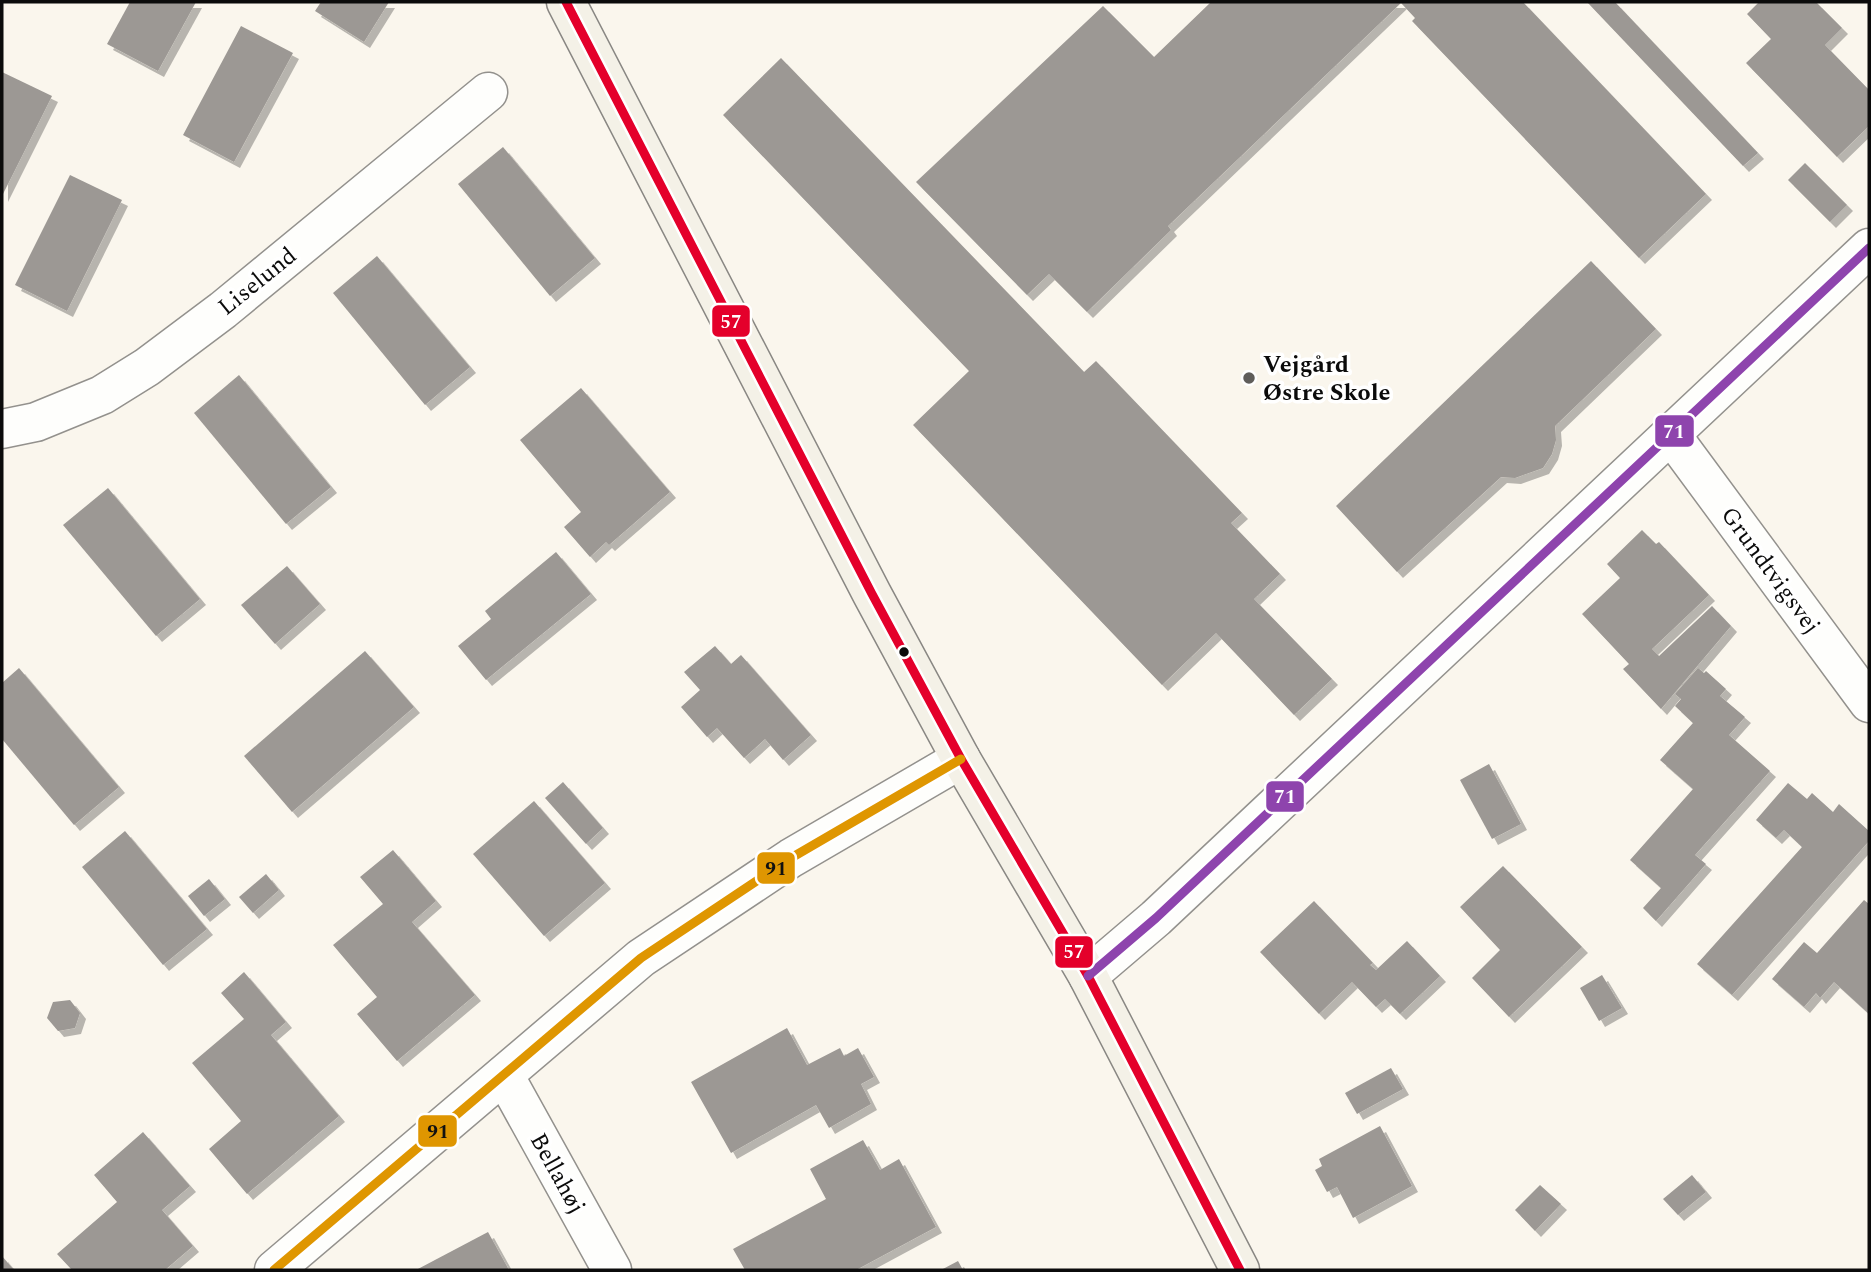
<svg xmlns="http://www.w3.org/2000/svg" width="1871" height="1272" viewBox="0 0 1871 1272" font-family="Spectral,serif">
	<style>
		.building { fill: #9c9894; filter: url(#shadow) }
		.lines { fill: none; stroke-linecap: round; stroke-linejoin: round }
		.street-casing { stroke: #93918d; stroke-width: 41 }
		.secondary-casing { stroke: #898783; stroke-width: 41 }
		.street { stroke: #fefefc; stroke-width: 38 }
		.secondary { stroke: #f4f1e7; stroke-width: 38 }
		.bus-1-casing { stroke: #fff; stroke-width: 14 }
		.bus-2-casing { stroke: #fff; stroke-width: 14 }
		.bus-3-casing { stroke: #fff; stroke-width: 14 }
		.bus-1 { stroke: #e4002b; stroke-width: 9 }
		.bus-2 { stroke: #8e44ad; stroke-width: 9 }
		.bus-3 { stroke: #df9601; stroke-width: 9 }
		.poi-dot { fill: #5f5d5a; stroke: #fff; stroke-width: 2.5 }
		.bus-dot { fill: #0b0b0b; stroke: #fff; stroke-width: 2.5 }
		.labels { text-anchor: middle; stroke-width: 7; stroke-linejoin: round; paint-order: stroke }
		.street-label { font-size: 24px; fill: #0b0b0b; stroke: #fff }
		.poi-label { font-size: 24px; font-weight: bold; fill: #0b0b0b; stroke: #fff; text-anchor: start }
		.line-badge { stroke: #fff; stroke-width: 2.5 }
		.badge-label { font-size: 19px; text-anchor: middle; font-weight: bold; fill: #fff }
		.pale-badge-label { font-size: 19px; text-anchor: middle; font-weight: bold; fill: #111 }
	</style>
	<defs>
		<filter id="shadow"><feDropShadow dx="6" dy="6" stdDeviation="0" flood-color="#0004"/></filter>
	</defs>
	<rect width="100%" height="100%" fill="#faf6ed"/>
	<g class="building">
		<path d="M130,2H196L158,71L107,44Z"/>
		<path d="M321,2H389L364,42L315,11Z"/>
		<path d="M1211,2H1523L1706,194L1639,258L1412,21L1415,18L1401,3L1168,226L1171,230L1087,312L1049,274L1027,295L916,182L1103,6L1154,57Z"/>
		<path d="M1587,2H1615L1758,153L1743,166Z"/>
		<path d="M1759,2H1816L1842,28L1825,45L1869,90V126L1837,157L1746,63L1771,39L1747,14Z"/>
		<path d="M241,26L293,53L234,162L183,135Z"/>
		<path d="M781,58L1084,372L1096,361L1242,513L1231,523L1280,574L1254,599L1332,679L1294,715L1216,633L1162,685L913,425L969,371L723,115Z"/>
		<path d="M2,72L52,96L2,196Z"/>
		<path d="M503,147L595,258L550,296L458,184Z"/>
		<path d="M1805,163L1847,205L1830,222L1788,180Z"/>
		<path d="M70,175L122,200L67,311L15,285Z"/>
		<path d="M377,256L470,367L425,405L333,293Z"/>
		<path d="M1591,261L1656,329L1555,426L1556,440L1552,454L1543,468L1515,478L1501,477L1397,572L1336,506Z"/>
		<path d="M239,375L331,487L286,524L194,413Z"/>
		<path d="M581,388L670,492L609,545L606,542L590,557L564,527L581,512L520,440Z"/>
		<path d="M108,488L200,599L156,636L63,525Z"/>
		<path d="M1642,530L1656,544L1659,542L1709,595L1652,649L1659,656L1712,606L1731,626L1661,709L1623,669L1629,664L1582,614L1620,578L1607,564Z"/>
		<path d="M556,552L591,594L486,680L458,646L491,619L485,611Z"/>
		<path d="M287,566L320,604L275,644L241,605Z"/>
		<path d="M715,646L731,664L741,655L811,735L783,760L765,739L744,758L717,728L707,737L681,707L700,690L684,672Z"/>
		<path d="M365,651L414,707L292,812L244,756Z"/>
		<path d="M19,668L119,787L74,825L2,739V683Z"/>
		<path d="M1698,668L1704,673L1706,671L1726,689L1720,696L1745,717L1729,735L1770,771L1695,855L1706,864L1656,921L1643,908L1661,888L1630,860L1693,789L1660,760L1693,723L1675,706L1681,699L1675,694Z"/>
		<path d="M1489,764L1521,824L1492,839L1460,780Z"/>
		<path d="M563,782L603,828L586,844L545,798Z"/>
		<path d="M1788,783L1807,799L1812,793L1833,812L1839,804L1869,831V841L1732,995L1697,964L1802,847L1784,830L1776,838L1756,820Z"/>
		<path d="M534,801L605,883L544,936L473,854Z"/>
		<path d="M125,831L207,929L163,965L82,867Z"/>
		<path d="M393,850L436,901L412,922L475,995L397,1061L357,1014L377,997L333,945L383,904L360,877Z"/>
		<path d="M1503,866L1582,947L1509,1017L1472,978L1500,950L1460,907Z"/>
		<path d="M266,874L279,890L253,913L239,897Z"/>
		<path d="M209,879L225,899L204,916L188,896Z"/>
		<path d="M1864,900L1869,904V1014L1834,982L1820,998L1816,993L1804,1007L1772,979L1804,942L1817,953Z"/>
		<path d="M1314,901L1373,963L1370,965L1376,970L1407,941L1440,976L1400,1014L1385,999L1376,1007L1352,982L1319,1014L1260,952Z"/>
		<path d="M244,972L286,1022L271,1035L339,1116L247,1194L209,1149L241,1121L192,1063L244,1019L221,993Z"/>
		<path d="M1602,975L1622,1008L1599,1021L1580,988Z"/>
		<path d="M70,1000L80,1013L75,1028L58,1031L47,1018L53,1002Z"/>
		<path d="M787,1028L807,1065L840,1048L844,1056L858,1048L874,1077L861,1084L871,1104L829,1128L816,1105L731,1153L691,1082Z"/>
		<path d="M1391,1068L1403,1089L1357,1114L1345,1093Z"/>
		<path d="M1380,1126L1412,1186L1353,1218L1337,1187L1327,1192L1315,1170L1322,1166L1319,1159Z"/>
		<path d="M143,1132L190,1186L162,1210L193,1246L165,1270H72L57,1254L117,1202L94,1175Z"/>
		<path d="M863,1140L880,1170L899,1159L936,1227L856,1270H745L733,1249L826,1199L810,1169Z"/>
		<path d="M1692,1175L1706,1192L1678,1215L1663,1199Z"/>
		<path d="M1540,1185L1561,1204L1535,1231L1515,1210Z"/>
		<path d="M488,1232L509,1270H416Z"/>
		<path d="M2,1256L14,1270H2Z"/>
		<path d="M958,1261L963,1270H941Z"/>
	</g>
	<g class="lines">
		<defs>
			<g id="street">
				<path d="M2,429L36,422L102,395L147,367L223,310L488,92"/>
				<path d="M1672,436L1869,703"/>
				<path d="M1088,976L1156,918L1869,248"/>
				<path d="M504,1075L612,1270"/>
				<path d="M274,1270L641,958L791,858L961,759"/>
			</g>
			<path id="secondary" d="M566,2L872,594L961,759L1088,976L1240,1270"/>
		</defs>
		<use href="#street" class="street-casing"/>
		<use href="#secondary" class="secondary-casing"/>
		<use href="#street" class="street"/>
		<use href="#secondary" class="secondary"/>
		<defs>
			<path id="bus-1" d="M566,2L872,594L961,759L1088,976L1240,1270"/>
			<path id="bus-2" d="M1088,976L1156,918L1869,248"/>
			<path id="bus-3" d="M274,1270L641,958L791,858L961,759"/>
		</defs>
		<use href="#bus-1" class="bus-1-casing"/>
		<use href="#bus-2" class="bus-2-casing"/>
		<use href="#bus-3" class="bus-3-casing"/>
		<use href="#bus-1" class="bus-1"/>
		<use href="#bus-2" class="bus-2"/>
		<use href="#bus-3" class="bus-3"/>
	</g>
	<circle class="poi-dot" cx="1249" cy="378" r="7"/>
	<circle class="bus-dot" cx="904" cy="652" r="6"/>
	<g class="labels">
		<g class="street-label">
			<text transform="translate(257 281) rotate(-39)" y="8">Liselund</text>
			<text transform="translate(1771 570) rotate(54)" y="8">Grundtvigsvej</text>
			<text transform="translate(558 1173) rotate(61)" y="8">Bellahøj</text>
		</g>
		<g class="poi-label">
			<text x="1263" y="372">Vejgård<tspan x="1263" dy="28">Østre Skole</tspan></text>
		</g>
	</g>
	<g class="line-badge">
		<rect x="711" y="304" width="40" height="34" rx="7" fill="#e4002b"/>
		<rect x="1654" y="414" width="41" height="34" rx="7" fill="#8e44ad"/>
		<rect x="1265" y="780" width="40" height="33" rx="7" fill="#8e44ad"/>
		<rect x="756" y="851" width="40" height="34" rx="7" fill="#df9601"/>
		<rect x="1054" y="935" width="40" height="34" rx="7" fill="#e4002b"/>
		<rect x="417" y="1114" width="41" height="34" rx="7" fill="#df9601"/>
	</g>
	<g class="badge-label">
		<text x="731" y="328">57</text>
		<text x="1674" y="438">71</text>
		<text x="1285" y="803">71</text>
		<text x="1074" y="958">57</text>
	</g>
	<g class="pale-badge-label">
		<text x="776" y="875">91</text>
		<text x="438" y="1138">91</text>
	</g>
	<rect width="1871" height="1272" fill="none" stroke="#0b0b0b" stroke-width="7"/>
</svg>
